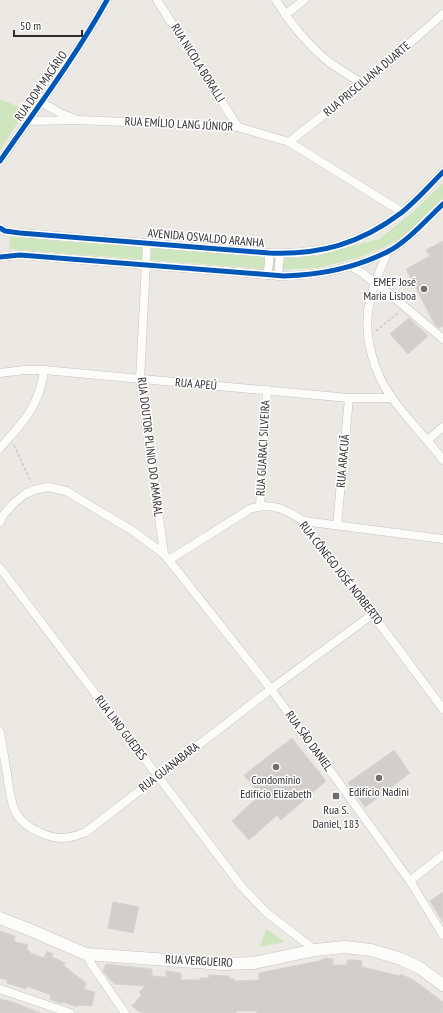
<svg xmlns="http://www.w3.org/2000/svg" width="443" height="1013" viewBox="0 0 443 1013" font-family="'PT Sans Narrow',sans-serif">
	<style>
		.green { fill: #cee6be }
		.building { fill: #d1cecb; stroke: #d7d4d0 }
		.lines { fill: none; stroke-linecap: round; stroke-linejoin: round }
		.street-casing { stroke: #c5c4c5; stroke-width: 9 }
		.secondary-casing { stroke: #c5c4c5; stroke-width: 13 }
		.path { stroke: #c9c9c8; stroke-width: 1.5; stroke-dasharray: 3 2; stroke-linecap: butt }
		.street { stroke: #fcfcfb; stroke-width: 8 }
		.secondary { stroke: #fcfcfb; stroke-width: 12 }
		.cycleway-casing { stroke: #fff; stroke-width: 8 }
		.cycleway { stroke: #0057b8; stroke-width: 5 }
		.poi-dot { fill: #706f6e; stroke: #fff; stroke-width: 1.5 }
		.labels { text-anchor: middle; stroke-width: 3; stroke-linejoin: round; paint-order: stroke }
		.street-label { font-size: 12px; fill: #2e2e2e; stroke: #fff }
		.poi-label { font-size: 12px; fill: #2e2e2e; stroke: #fff }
	</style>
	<rect width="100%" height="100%" fill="#ece8e4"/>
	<g class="green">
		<path d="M0,99L26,110L0,150Z"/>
		<path d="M443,183V199L405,236L384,247L357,258L318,268L277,270L9,249L10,237L277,258H293L316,256L379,239L412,213Z"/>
		<path d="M266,929L285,942L260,947Z"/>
	</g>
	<g class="building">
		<path d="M443,241V326L439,328L435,325L406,269L430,256L426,250Z"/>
		<path d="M409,318L428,336L408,354L390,334Z"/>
		<path d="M292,738L326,781L281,820L277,815L249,840L232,821L260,795L244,775Z"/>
		<path d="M394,750L410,773L365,807L348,783Z"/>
		<path d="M443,892V922L430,901Z"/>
		<path d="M113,902L139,907L133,933L108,928Z"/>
		<path d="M0,931L15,936L14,941L16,942L28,945L27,950L31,952L30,953L44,958L47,951L53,954L52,957L65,963L64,966L86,983L84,989L95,992L92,1006L78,1005L77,1007L63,1002L62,1004L50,999L51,995L27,986L26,989L7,983V980L0,978Z"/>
		<path d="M326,958L333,959V965H347V960H354L362,961V967L400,976L401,974L415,981L443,1002V1013H259L256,1012V1011H236V1013H144L138,1011L132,1006L142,995L139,992L145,986L114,984L103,971L106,964L152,969V976L166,977V971L181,973V980H200V978H209V975L229,976L230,979H235V981L259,980V973L319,961Z"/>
		<path d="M0,999L13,1002L40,1013H0Z"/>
	</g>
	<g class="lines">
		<defs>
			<g id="street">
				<path d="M157,0L238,127"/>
				<path d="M276,0C289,22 309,46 329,62C340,70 352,77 363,84"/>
				<path d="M285,15L304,0"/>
				<path d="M41,102L62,114L73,118"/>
				<path d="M28,121L78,120L238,127L289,142L402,212"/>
				<path d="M289,142L363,84L443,14"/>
				<path d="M0,161C37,108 76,56 107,0"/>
				<path d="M0,228L5,231L20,233L269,253C320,255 360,244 401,213C416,201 429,186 443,172"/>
				<path d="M147,243L140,379L164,554"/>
				<path d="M388,251C381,267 374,283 370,300C362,333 373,372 392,398C408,420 427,439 443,460"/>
				<path d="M0,257L20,255L284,276C319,275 355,268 387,252C407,242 427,219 443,204"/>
				<path d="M350,266L361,272L391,295L443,339"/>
				<path d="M267,275L269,264V253"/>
				<path d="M278,276L280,254"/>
				<path d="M0,373L24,370H44L349,398H392"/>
				<path d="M428,440L443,427"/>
				<path d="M0,448C23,423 40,405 44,370"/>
				<path d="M260,506L267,390"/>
				<path d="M303,521L443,539"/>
				<path d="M0,522L4,514L14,503L25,494L34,490L48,487L66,491L133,531L164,554L271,689L410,881L443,935"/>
				<path d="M337,525L349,398"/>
				<path d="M169,560L250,509C271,502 286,509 303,521L443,709"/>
				<path d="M0,568L242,887L267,913L315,950"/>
				<path d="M0,732C2,744 4,756 6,768C9,783 9,800 16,813C21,822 30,828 39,832C57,841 69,839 86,832L271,689L373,614"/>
				<path d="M410,881L443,855"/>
				<path d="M86,954L92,965L125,1013"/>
				<path d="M0,989L70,1013"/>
			</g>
			<path id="secondary" d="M0,918L28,929L86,954L223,964L254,963L315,950L345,947L371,950L401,959L420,968L443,985"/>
		</defs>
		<use href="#street" class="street-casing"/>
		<use href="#secondary" class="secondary-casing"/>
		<g class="path">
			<path d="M376,331L399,312"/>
			<path d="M14,445L31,482"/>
		</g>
		<use href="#street" class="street"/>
		<use href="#secondary" class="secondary"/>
		<defs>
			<g id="cycleway">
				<path d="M0,161C37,108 76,56 107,0"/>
				<path d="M0,228L5,231L20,233L269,253C320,255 360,244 401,213C416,201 429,186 443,172"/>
				<path d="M0,257L20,255L284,276C319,275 355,268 387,252C407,242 427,219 443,204"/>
			</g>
		</defs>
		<use href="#cycleway" class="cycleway-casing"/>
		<use href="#cycleway" class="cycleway"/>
	</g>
	<g class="poi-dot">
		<circle cx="424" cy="289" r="4"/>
		<circle cx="276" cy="767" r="4"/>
		<circle cx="379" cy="778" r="4"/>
		<rect x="332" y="792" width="8" height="8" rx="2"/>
	</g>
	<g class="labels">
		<g class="street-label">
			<text transform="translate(198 63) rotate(58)" y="4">RUA NICOLA BORALLI</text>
			<text transform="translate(367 79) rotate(-40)" y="4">RUA PRISCILIANA DUARTE</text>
			<text transform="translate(41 86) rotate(-55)" y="4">RUA DOM MACÁRIO</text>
			<text transform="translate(179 124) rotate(3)" y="4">RUA EMÍLIO LANG JÚNIOR</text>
			<text transform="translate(206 238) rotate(5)" y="4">AVENIDA OSVALDO ARANHA</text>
			<text transform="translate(196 384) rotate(5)" y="4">RUA APEÚ</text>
			<text transform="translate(150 447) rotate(83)" y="4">RUA DOUTOR PLINIO DO AMARAL</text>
			<text transform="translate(263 448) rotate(-87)" y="4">RUA GUARACI SILVEIRA</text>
			<text transform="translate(343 461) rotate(-85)" y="4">RUA ARACUÃ</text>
			<text transform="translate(341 573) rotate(52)" y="4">RUA CÔNEGO JOSÉ NORBERTO</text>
			<text transform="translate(121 728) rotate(53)" y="4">RUA LINO GUEDES</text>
			<text transform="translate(309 741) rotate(54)" y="4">RUA SÃO DANIEL</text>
			<text transform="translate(169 767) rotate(-38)" y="4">RUA GUANABARA</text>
			<text transform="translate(199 961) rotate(3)" y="4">RUA VERGUEIRO</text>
		</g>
		<g class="poi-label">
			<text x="416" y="286" text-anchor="end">EMEF José<tspan x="416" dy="14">Maria Lisboa</tspan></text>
			<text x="276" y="784">Condomínio<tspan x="276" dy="14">Edifício Elizabeth</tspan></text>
			<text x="379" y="796">Edifício Nadini</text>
			<text x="336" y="814">Rua S.<tspan x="336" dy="14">Daniel, 183</tspan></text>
		</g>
	</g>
	<path d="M14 30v6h68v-6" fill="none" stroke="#2e2e2e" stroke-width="2"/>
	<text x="20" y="30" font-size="12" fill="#2e2e2e" stroke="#ffffff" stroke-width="3" paint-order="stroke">50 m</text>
</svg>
